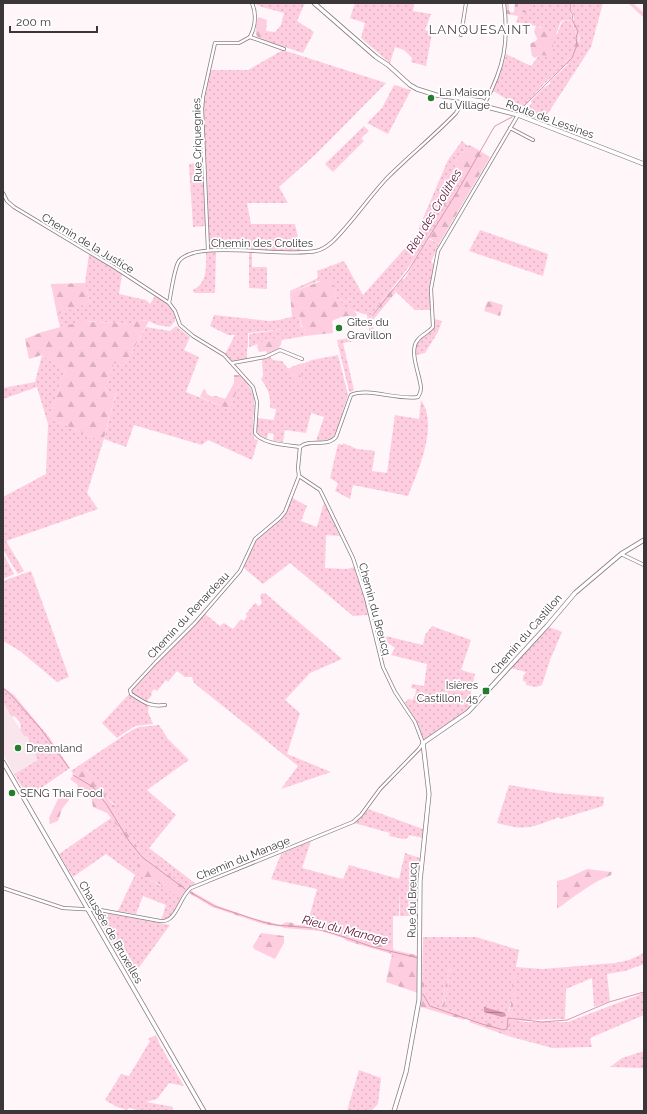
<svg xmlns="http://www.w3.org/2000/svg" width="647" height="1114" viewBox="0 0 647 1114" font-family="Raleway,sans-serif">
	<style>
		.built { fill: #f9e6ed }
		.grass { fill: url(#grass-dots) }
		.forest { fill: url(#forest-firs) }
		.cemetery { fill: url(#cemetery-stones) }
		.water { fill: url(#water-rules) }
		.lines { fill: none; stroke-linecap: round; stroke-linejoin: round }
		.stream { stroke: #d797af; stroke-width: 1 }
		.street-casing { stroke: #887e81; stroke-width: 4 }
		.secondary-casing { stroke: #887e81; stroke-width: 5 }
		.primary-casing { stroke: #887e81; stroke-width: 5 }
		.street { stroke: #fff; stroke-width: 2.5 }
		.secondary { stroke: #fff; stroke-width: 3.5 }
		.primary { stroke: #fff; stroke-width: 3.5 }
		.poi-dot { fill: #247d2c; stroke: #fff; stroke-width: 1.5 }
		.labels { text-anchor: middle; stroke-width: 3.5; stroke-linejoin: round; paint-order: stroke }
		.poi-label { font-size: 11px; fill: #3b3738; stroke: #fff; text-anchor: start }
		.street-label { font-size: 11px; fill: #3b3738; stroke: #fff }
		.water-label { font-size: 12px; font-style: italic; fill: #5c1137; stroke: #fff }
		.quarter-label { font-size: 13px; letter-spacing: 1px; fill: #544b4f; stroke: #fff }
	</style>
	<defs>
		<pattern id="grass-dots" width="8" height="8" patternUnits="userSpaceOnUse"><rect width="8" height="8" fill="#fecddf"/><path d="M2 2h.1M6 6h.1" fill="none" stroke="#dbb1c0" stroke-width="1.8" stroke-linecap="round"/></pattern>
		<pattern id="forest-firs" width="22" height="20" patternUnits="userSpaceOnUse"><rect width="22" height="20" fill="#fecddf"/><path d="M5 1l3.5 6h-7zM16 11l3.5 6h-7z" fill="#dbb1c0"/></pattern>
		<pattern id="cemetery-stones" width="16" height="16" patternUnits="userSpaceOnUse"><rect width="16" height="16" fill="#fecddf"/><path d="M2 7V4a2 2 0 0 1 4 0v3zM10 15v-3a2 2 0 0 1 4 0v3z" fill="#dbb1c0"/></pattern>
		<pattern id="water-rules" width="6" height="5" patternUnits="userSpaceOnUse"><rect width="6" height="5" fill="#d797af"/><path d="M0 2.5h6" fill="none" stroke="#b07c8f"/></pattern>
	</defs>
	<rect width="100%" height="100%" fill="#fff6f9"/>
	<path class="built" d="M3,702L25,737L27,736L32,745L30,746L38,760L14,774L3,754Z"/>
	<g class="grass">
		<path d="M253,3H305L297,21L314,32L303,53L263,40L266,31L275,32L281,25L284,13L262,7Z"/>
		<path d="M355,3H414L413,11L431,14L425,30L432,33L426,66L411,62L412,58L404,50L395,47L390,63L361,38L365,23L350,18Z"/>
		<path d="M531,3H571C569,9 569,11 572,16L571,20L561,21L556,34H557L562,22L571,20L573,24V29L577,33L572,53L565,62L566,64L545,83L522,108L493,91L505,59L506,54L531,66L540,54L553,56L552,49L541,27L516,22L520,11L528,14Z"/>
		<path d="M572,3H603L591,47L543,121L520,112L526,109L532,103L531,101L543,88L550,84V81L567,65H569C577,51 586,37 573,22L574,16L570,9Z"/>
		<path d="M628,3H633L644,13V18Z"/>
		<path d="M283,50L386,83L316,154L279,187L288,203H247L251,224H295L301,251L210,249H208L203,109L210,70H248Z"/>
		<path d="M394,85L411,90L388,134L367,123L382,108Z"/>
		<path d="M364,126L369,131L361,138L364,141L333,172L325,164Z"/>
		<path d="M462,141L468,146L454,163L455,166L467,174C440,219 415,265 379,303L380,305L371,316L375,335L377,337L343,343L354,390L351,392L349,391L337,340L370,335L367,315L340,306V302L351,301L352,298L336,300L333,283L318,281L290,293V291L318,278L317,271L344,261L363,295L415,237L448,160Z"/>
		<path d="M203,162L206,226L193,227L189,164Z"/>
		<path d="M480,230L548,254L543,276L469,251Z"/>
		<path d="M429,239L439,244L431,262L434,264L430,288V310H415L394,290L402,279H405L413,263Z"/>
		<path d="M206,252H216L215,293H194L193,290C208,283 206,266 206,252Z"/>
		<path d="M249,252H252V267H267V289L249,288Z"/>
		<path d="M89,254L122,274L119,294L146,300L150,304L155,296C165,302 176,308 175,321L170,327L157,325L149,321L141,320L129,324L88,321L60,327L57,314L90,302L85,283Z"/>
		<path d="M214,315L269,321L279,320L299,315L301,327L304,328L305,336L282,340V337L258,343V344L249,347V334L285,329L248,333V347L247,348V359L233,362L225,354L235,335H228L210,326Z"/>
		<path d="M435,319L442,321L438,332L425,353L416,355C414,338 424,339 434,329Z"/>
		<path d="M176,326L190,337L184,350L199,357L186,392L229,409L241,382L244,379C258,397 254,403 253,423C253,428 254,434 254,439L258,440L252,460L208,440L202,445L134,425L126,447L104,439L116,393L105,390L114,363L124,366L146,327L170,331Z"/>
		<path d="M42,355L65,371L49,418L103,442L87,493L98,509L6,541L24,571L18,574L3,550V497L46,474L48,424L37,387L3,399V388L35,382Z"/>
		<path d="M338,355L348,395L336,432L332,439L316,441L324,417L311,413L306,433L285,430L283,442L273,441L274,434L268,433L267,439L259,436L256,428L257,418L274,420L276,409L270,408C271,396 268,389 261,379L263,376L262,358L269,356L273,360L282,361L293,375L295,376V379L302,382L300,374L304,368L305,363L312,360Z"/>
		<path d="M421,400C439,425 418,471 408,496L353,485L350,499L335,491L338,483L330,478L338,444L343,445V443L357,449L375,451L372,471L387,473L395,415L419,419Z"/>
		<path d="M291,497L307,506L301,521L317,527L324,502L340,536L326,535L325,568L347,569L354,567L365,600L368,615L353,616L290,563L263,584L246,570L244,567L255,541L283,517Z"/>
		<path d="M3,553L14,574L3,579Z"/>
		<path d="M31,571L69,677L57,682L20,651L3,641V581Z"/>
		<path d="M262,593L264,594L265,593L342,659L310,673L285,700L300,713L287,754L331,772L281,789L298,766L194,683L192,677H185L177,671L168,682L166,680L157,691L154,689L151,693L152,695L146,702L131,692L162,657L205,614L220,626L224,623L233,629L241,619L244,621L247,616L246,614L255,603L259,606L262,603L260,596Z"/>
		<path d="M432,626L471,640L461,670L475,674L470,696L472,697L476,701L464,713L425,739L423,738L417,722L405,703L408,699L413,700L414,696H415L416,689L411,688L412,684L424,686L427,664L391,655L395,648L384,640L378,641L377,634L423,645L425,635Z"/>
		<path d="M549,627L562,632L550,660L542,685L536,687L526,685V682L523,681V676L526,672L511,668Z"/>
		<path d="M3,687L14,695L49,737L70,768L28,797L14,774L38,760L30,746L31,744L27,736L25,737L20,730C23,724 18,720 14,716L12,717L3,702Z"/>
		<path d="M129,694L149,706L148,712L153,724L135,726L117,738L102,723Z"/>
		<path d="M159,725L168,739L189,760L147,790L176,815L149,848L196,884L187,889L143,855L134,842L132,837L129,835L117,819L114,804L105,795L99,783L86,770L80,769L74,775L71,771L132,730L139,727Z"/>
		<path d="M509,785L556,793L604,797L603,806L560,819L559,817C531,828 527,831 497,823Z"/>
		<path d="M368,809L423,829V838L409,835L408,838L403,839L389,836L390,833L354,823Z"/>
		<path d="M111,818L141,857L135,871L181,898L171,916L166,920H161L166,905L143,896L136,914L118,911L135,875L106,854L73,877L59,854Z"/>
		<path d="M311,841L302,868L343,879L349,865L399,879L405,853L420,858L417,882L418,916H400V890L399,916H393V948C377,944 361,942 346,937C333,933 321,925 307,925L317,889L271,879L281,854Z"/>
		<path d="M94,911L101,912L170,925L132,977Z"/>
		<path d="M423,937H476L519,950L516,967L543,969L615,963L629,960L644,953V964L625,971L607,974L610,1001L594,1007L592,978L566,989L565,1019L527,1020L510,1017L516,998L515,996H512L507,1017H505V1028H502L471,1020L444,1009L451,967H449L441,1009C427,1005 426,996 424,983H422Z"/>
		<path d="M644,993V1015L590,1038L592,1047L552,1048L508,1036L511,1019L525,1022H568Z"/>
		<path d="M156,1035L160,1045L184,1086L169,1083L157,1099L146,1102L173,1107V1111H141L129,1108L127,1110L117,1107L105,1100L121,1074L129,1076L150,1041L148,1039Z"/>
		<path d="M644,1051V1068L610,1067L622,1058Z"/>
		<path d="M359,1070L381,1078L378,1104L371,1111H347Z"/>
	</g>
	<g class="forest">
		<path d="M258,17L267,20L266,31L263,41C252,36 256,27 258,17Z"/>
		<path d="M574,23L580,31C574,47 588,49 569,65L566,64L565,63C572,53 574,44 577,33L573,29Z"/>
		<path d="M536,26L556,34L552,49L555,53L553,56L540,55L535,58L532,56L530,44L537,40V38L534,32Z"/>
		<path d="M470,145L490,157L439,244L429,238L467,174L455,166L454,163L468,146Z"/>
		<path d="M451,171L460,178L443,209L439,210L433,222H429L428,219Z"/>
		<path d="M329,278L333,283L336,300L352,298L351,301L340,302V305L354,311L357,314L356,318C347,314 341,317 332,321L333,333L305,336L304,328L302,327L299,315L292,317L290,293Z"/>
		<path d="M85,283L90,303L57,314L51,284Z"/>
		<path d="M392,289L396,292L373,320L371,318L372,317L380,306L379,303Z"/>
		<path d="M490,301L503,305L500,316L484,311L487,302Z"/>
		<path d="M140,320L149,321L124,366L114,363L105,390L116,392L103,442L49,418L65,371L42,355L29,359L25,339L42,332L83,321L129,324Z"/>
		<path d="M282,337C282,348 277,350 268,355L266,351L259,352L257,346L258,343Z"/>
		<path d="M305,363L304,368L300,374L302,382L300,384H294L295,376L293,375L287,369L299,364Z"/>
		<path d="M234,375H240L244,379L241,382L229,409L200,397L203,390L205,389L207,394L212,397L216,396L225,399L234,383Z"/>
		<path d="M83,768L100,783L105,795L118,810V819L129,835L132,837L134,842L143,855L187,889L181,898L161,887V885L136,873L135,871L141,857L107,813L93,807L91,796L88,790L79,791L76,789L78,785L70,779L80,769Z"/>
		<path d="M62,796L67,797L69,800L62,809L58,821L50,824L49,818L58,799Z"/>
		<path d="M587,869L612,872L611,875C591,883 575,896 557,909V881L565,879Z"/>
		<path d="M191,891L218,906L252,918L281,925L286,922L293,923L296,925H301L303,924L316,925L321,928L336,932L346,937L393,948L394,950L416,955L419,958L418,993L386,982L392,954L347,941L343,938L321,931L284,928L282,927L263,924L212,907L189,893Z"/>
		<path d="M261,933L284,936V943L275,959L254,949L253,946Z"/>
		<path d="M449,967H451L444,1009L466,1018L464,1020L421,1007L422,983H424C426,995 428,1006 441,1009Z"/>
		<path d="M515,971L517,972L516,998L510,1017L526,1019V1021L511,1019L508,1036L469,1022L472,1019L479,1022L482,1021L505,1028V1017L507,1016L511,1004L510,1002L512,996L513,972Z"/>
	</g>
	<path class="cemetery" d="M506,3H509V11L512,13L514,12L515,3H531L528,14L520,11L518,16L507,14Z"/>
	<path class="water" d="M484,1007L505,1013L506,1016L502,1017L484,1012Z"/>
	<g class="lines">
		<g class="stream">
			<path d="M519,111L572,58L577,45L576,38L578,31L572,20L573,15C569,10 570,9 571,3"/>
			<path d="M372,316L408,271L457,192L493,129L495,126L512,117"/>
			<path d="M3,688L12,696L40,728L69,768"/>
			<path d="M73,775L93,787L107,805L129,841L142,857L185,889"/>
			<path d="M190,892L214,906L263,922L276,925L313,928L332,933L373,947L418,958"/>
			<path d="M423,994L430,1006L482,1024L504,1030L507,1029L508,1018L542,1022L567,1020L609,1002L644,992"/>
		</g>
		<defs>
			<g id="street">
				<path d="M461,35L466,3"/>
				<path d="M250,37L284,49"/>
				<path d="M250,37C256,25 257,15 252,3"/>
				<path d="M449,97L450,91"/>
				<path d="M485,103C504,67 509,43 504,3"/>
				<path d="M510,128L533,140"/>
				<path d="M3,193L7,201L14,207L114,267L169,303L175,311L180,325L193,336L224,355L253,387L257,402L255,433C262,444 287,445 300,447C310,438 327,448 336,437L351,395C367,387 399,401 418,397C420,394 421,391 421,388C420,375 409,352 417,341C421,335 428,333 433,327L431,289L438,251L518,115"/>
				<path d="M208,250L202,109L203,97L215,43H239L250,37"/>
				<path d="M169,303C171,294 174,268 179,261C196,239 287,258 316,251C328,249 339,235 346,227C360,211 373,193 387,178C410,155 434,136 456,113L461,105L463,99"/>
				<path d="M232,363L265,357L280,350L302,359"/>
				<path d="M621,554L644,565"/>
				<path d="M165,705C149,707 144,702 131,694L130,690L156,662L195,623L240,571L255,539L280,518L285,512L299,476"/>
				<path d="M3,888L63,908L100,910L160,921C177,923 179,897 191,888L353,822L361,815L380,789L419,749L423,743L415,722L395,692L383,667L366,598L353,558L320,490L299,476L298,468L300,447"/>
			</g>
			<g id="secondary">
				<path d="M314,3L376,57L388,65L410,85L417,89L436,95L482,101L491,108L518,115L644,164"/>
				<path d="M394,1111L406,1072L419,1000L420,881L429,794L423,743L468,712L547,626L575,593L621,554L644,540"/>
			</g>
			<path id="primary" d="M3,762L204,1111"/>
		</defs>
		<use href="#street" class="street-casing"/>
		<use href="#secondary" class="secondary-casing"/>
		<use href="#primary" class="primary-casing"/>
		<use href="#street" class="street"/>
		<use href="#secondary" class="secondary"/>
		<use href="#primary" class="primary"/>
	</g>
	<g class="poi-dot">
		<circle cx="431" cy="98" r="4"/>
		<circle cx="339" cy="328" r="4"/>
		<rect x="482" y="687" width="8" height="8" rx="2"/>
		<circle cx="18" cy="748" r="4"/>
		<circle cx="12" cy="793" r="4"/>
	</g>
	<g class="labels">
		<g class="poi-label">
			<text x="439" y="96">La Maison<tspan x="439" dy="13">du Village</tspan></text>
			<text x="347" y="326">Gîtes du<tspan x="347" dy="13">Gravillon</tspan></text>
			<text x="478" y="689" text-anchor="end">Isières<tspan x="478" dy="13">Castillon, 45</tspan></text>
			<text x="26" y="752">Dreamland</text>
			<text x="20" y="797">SENG Thai Food</text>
		</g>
		<g class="street-label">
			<text transform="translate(550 119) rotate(20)" y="4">Route de Lessines</text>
			<text transform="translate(197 140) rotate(-91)" y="4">Rue Criquegnies</text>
			<text transform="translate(88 243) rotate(31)" y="4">Chemin de la Justice</text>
			<text x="262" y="247">Chemin des Crolites</text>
			<text transform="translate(375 609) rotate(75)" y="4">Chemin du Breucq</text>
			<text transform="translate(188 615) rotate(-47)" y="4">Chemin du Renardeau</text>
			<text transform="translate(526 634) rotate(-49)" y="4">Chemin du Castillon</text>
			<text transform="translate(243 858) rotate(-22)" y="4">Chemin du Manage</text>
			<text transform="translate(412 900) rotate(-89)" y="4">Rue du Breucq</text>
			<text transform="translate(111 932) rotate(60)" y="4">Chaussée de Bruxelles</text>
		</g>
		<g class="water-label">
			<text transform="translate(434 211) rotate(-59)" y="4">Rieu des Crolithes</text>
			<text transform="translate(345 930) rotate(14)" y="4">Rieu du Manage</text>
		</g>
		<g class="quarter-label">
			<text x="480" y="34">LANQUESAINT</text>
		</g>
	</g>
	<rect width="647" height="1114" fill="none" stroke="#3b3738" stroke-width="8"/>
	<path d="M10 26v6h87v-6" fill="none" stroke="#3b3738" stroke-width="2"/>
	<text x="16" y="26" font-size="12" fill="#3b3738" stroke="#ffffff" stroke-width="3" paint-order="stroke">200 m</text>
</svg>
